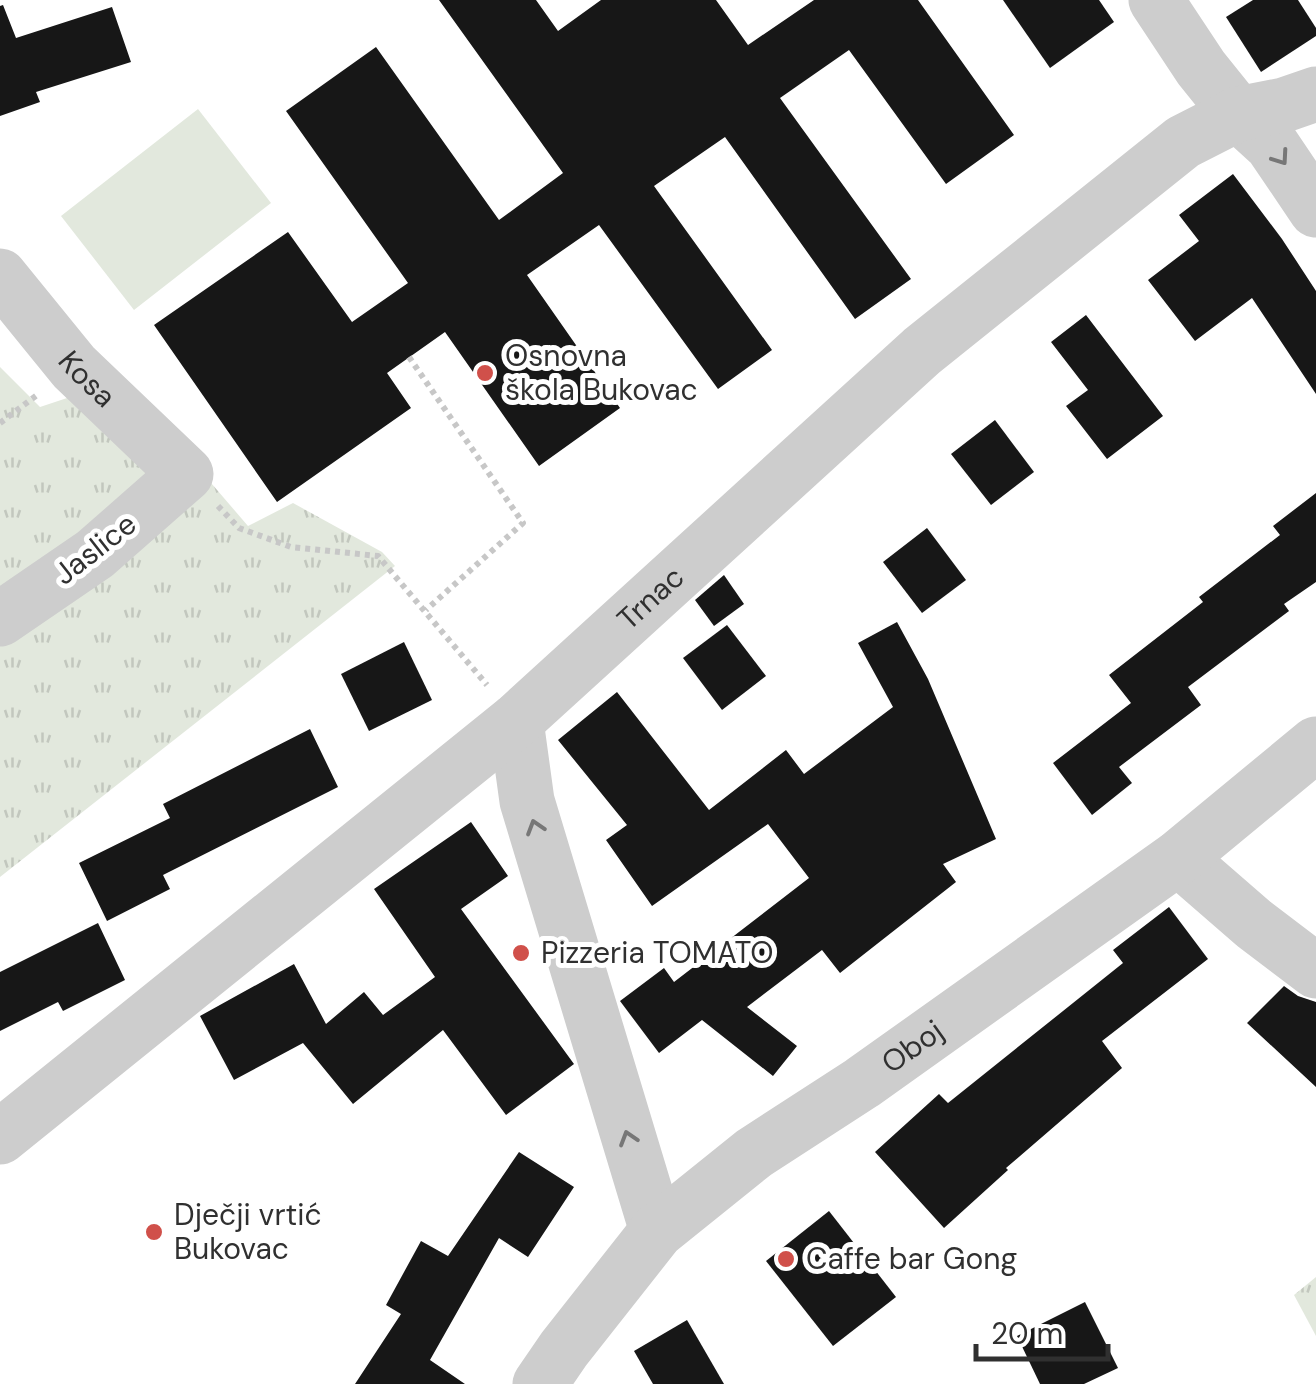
<svg xmlns="http://www.w3.org/2000/svg" width="1316" height="1384" viewBox="0 0 1316 1384" font-family="'DM Sans',sans-serif">
	<style>
		.grass { fill: url(#grass-tufts) }
		.park { fill: #e2e8dd }
		.building { fill: #171717 }
		.lines { fill: none; stroke-linecap: round; stroke-linejoin: round }
		.path { stroke: #c7c7c7; stroke-width: 6; stroke-dasharray: 5 5; stroke-linecap: butt }
		.minor { stroke: #cdcdcd; stroke-width: 55 }
		.oneway { stroke: #777 }
		.poi-dot { fill: #d0504a; stroke: #fff; stroke-width: 4 }
		.labels { text-anchor: middle; stroke-width: 10; stroke-linejoin: round; paint-order: stroke }
		.poi-label { font-size: 30px; fill: #303030; stroke: #fff; text-anchor: start }
		.street-label { font-size: 30px; fill: #303030; stroke: #fff }
	</style>
	<defs>
		<pattern id="grass-tufts" width="24" height="20" patternUnits="userSpaceOnUse" patternTransform="scale(2.5)"><rect width="24" height="20" fill="#e2e8dd"/><path d="M3 7l-1-3M5 7V3M7 7l1-3M15 17l-1-3M17 17v-4M19 17l1-3" fill="none" stroke="#c2c7be"/></pattern>
	</defs>
	<rect width="100%" height="100%" fill="#fff"/>
	<g class="grass">
		<path d="M0,367L40,407L79,394L193,462L248,526L293,503L382,552L395,566L0,877Z"/>
		<path d="M1316,1277V1336L1294,1295Z"/>
	</g>
	<path class="park" d="M198,109L271,203L134,310L61,216Z"/>
	<g class="building">
		<path d="M439,0H536L558,31L601,0H716L748,45L814,0H918L1014,135L946,184L849,50L780,98L911,279L855,319L725,137L654,186L772,350L718,389L599,225L527,275L620,408L539,466L445,332L387,373L411,408L277,502L154,325L288,232L352,322L408,283L286,111L376,47L499,220L563,173Z"/>
		<path d="M1003,0H1099L1114,22L1050,68Z"/>
		<path d="M1253,0H1298L1316,28V36L1261,72L1226,17Z"/>
		<path d="M3,5L16,38L112,7L131,62L36,92L40,102L0,116V6Z"/>
		<path d="M1233,174L1282,239L1316,291V394L1252,298L1195,341L1148,280L1199,241L1179,215Z"/>
		<path d="M1086,315L1163,416L1107,459L1066,406L1088,390L1051,342Z"/>
		<path d="M995,420L1034,472L991,505L951,454Z"/>
		<path d="M1316,493V582L1284,604L1289,611L1188,687L1201,705L1119,767L1132,783L1092,815L1053,763L1131,703L1109,675L1203,602L1199,597L1280,535L1273,526Z"/>
		<path d="M927,528L966,580L922,613L883,562Z"/>
		<path d="M724,575L744,604L714,626L695,600Z"/>
		<path d="M897,622L928,679L996,839L943,864L956,882L840,973L822,950L747,1007L797,1046L773,1076L702,1020L659,1053L620,1001L664,968L674,982L809,878L768,824L652,906L606,840L627,825L558,740L617,692L709,810L786,750L804,774L893,707L858,643Z"/>
		<path d="M727,625L766,676L722,710L683,658Z"/>
		<path d="M404,642L432,700L369,731L341,674Z"/>
		<path d="M310,729L338,787L163,875L170,889L107,921L79,863L170,818L163,804Z"/>
		<path d="M471,822L508,876L461,909L574,1064L506,1115L443,1030L353,1104L303,1043L234,1080L200,1016L294,964L326,1024L364,992L383,1015L435,977L374,889Z"/>
		<path d="M1169,907L1208,959L1102,1041L1122,1068L1006,1168L1008,1170L944,1228L875,1152L939,1094L948,1103L1123,963L1113,950Z"/>
		<path d="M98,923L125,980L63,1011L58,1002L0,1031V972Z"/>
		<path d="M1284,986L1298,996L1316,1002V1087L1247,1023Z"/>
		<path d="M519,1152L574,1187L528,1257L499,1238L430,1360L465,1384H355L401,1314L386,1305L421,1241L448,1256Z"/>
		<path d="M829,1211L896,1297L833,1346L766,1261Z"/>
		<path d="M1085,1302L1118,1368L1084,1384H1040L1017,1336Z"/>
		<path d="M687,1320L724,1384H653L634,1351Z"/>
	</g>
	<g class="lines">
		<g class="path">
			<path d="M409,357L523,523L426,610"/>
			<path d="M0,423L37,395"/>
			<path d="M218,506L239,528L291,547L378,556L487,685"/>
		</g>
		<g class="minor">
			<path d="M1156,0L1201,68L1238,114L1272,145L1316,210"/>
			<path id="s1" d="M0,276L74,367L186,474L95,554L0,619"/>
			<path d="M516,721L527,801L657,1231"/>
			<path d="M1178,858L1254,924L1316,971"/>
			<path id="s2" d="M0,1137L516,721L922,351L1183,142L1238,114L1284,105L1316,94"/>
			<path id="s3" d="M540,1384L564,1349L657,1231L754,1153L862,1083L1178,858L1316,744"/>
		</g>
	</g>
	<defs><path id="oneway-chevron" d="M-2-3.5L2.5 0L-2 3.5" fill="none" stroke-width="1.6" stroke-linecap="round" stroke-linejoin="round" transform="scale(2.5)"/></defs>
	<g class="oneway">
		<use href="#oneway-chevron" transform="translate(1281 158) rotate(55)"/>
		<use href="#oneway-chevron" transform="translate(535 827) rotate(-107)"/>
		<use href="#oneway-chevron" transform="translate(628 1138) rotate(-107)"/>
	</g>
	<g class="poi-dot">
		<circle cx="485" cy="373" r="10"/>
		<circle cx="521" cy="953" r="10"/>
		<circle cx="154" cy="1232" r="10"/>
		<circle cx="786" cy="1259" r="10"/>
	</g>
	<g class="labels">
		<g class="poi-label">
			<text x="505" y="366">Osnovna<tspan x="505" dy="34">škola Bukovac</tspan></text>
			<text x="541" y="963">Pizzeria TOMATO</text>
			<text x="174" y="1225">Dječji vrtić<tspan x="174" dy="34">Bukovac</tspan></text>
			<text x="806" y="1269">Caffe bar Gong</text>
		</g>
		<g class="street-label">
			<text dy="10" stroke="none"><textPath href="#s1" startOffset="135">Kosa</textPath></text>
			<text transform="translate(95 549) rotate(-38)" y="10">Jaslice</text>
			<text dy="10" stroke="none"><textPath href="#s2" startOffset="845">Trnac</textPath></text>
			<text dy="10" stroke="none"><textPath href="#s3" startOffset="508">Oboj</textPath></text>
		</g>
	</g>
	<path d="M976 1344v15h132v-15" fill="none" stroke="#303030" stroke-width="5"/>
	<text x="991" y="1344" font-size="30" fill="#303030" stroke="#ffffff" stroke-width="8" paint-order="stroke">20 m</text>
</svg>
